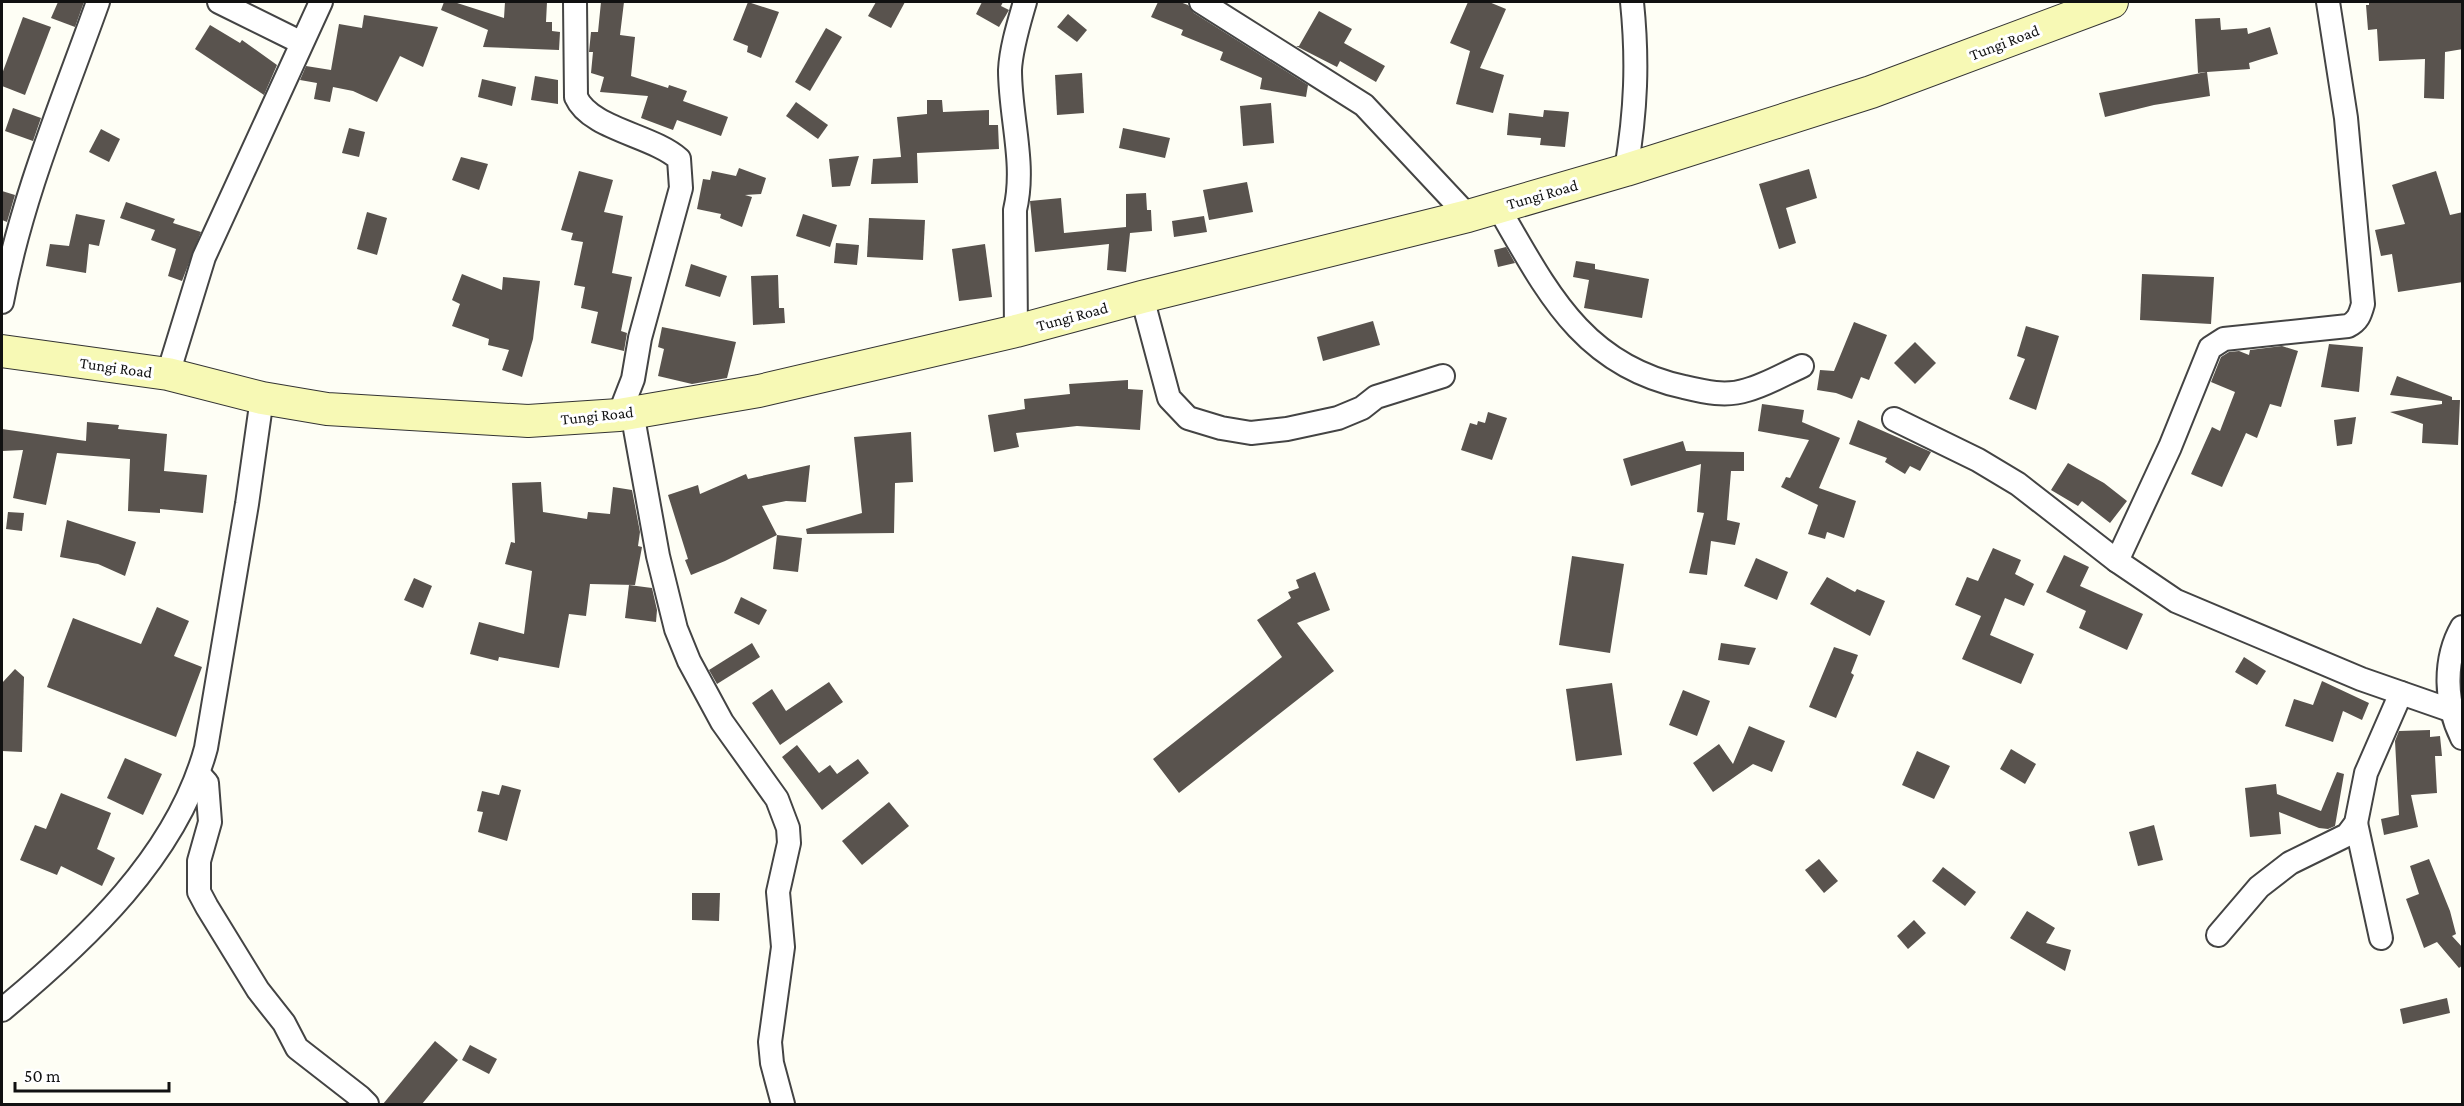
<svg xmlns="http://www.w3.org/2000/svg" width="2464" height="1106" viewBox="0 0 2464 1106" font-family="'Crimson Pro',serif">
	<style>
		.building { fill: #59534e }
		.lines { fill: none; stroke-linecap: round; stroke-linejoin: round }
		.minor-casing { stroke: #444; stroke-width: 26 }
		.secondary-casing { stroke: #333; stroke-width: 34 }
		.minor { stroke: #fff; stroke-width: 22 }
		.secondary { stroke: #f7f9b5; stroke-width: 32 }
		.labels { text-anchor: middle; stroke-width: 6; stroke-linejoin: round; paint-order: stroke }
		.street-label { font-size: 16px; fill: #111; stroke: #fff }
	</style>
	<rect width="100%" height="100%" fill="#fefef5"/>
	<g class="building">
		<path d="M58,2H84L75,27L51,18Z"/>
		<path d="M444,2H454L504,18L505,2H547L546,22H552V31L560,32L559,50L483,47L488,30L441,10Z"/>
		<path d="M601,2H624L620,35L635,37L631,76L668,88L669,85L687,91L683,101L728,117L721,136L677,120L673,130L641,118L648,96L600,92L604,77L591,73L593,52H589L591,32H598Z"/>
		<path d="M748,2L779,12L761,58L747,52L748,46L733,40Z"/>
		<path d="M876,2H905L891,28L868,16Z"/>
		<path d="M982,2H1003L1001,6L1009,10L999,27L976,14Z"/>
		<path d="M1158,2H1180L1188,5L1194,13L1308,85L1306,97L1260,89L1262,78L1220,60L1223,52L1181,35L1183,30L1151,17Z"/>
		<path d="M1468,2H1489L1506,9L1480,68L1504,75L1493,113L1456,104L1470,51L1450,43Z"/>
		<path d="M2369,2H2463V49L2445,52L2444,99L2424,98L2425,59L2379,61L2377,29L2368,30L2366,5H2369Z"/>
		<path d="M1319,11L1352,29L1344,43L1385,66L1376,82L1340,61L1337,67L1296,46H1299Z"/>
		<path d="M1068,14L1087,30L1077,42L1057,27Z"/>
		<path d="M364,15L438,27L423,67L400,56L377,102L353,91L333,87L330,102L314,99L317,83L300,80L306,66L331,70L339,24L362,28Z"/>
		<path d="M23,17L51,27L25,95L2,86V74Z"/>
		<path d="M2220,18L2221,30L2247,28L2248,34L2270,27L2278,54L2249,63L2250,69L2207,72L2210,96L2154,105L2105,117L2099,93L2206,72L2198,73L2195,19Z"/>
		<path d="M210,25L240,43L242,40L277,65L264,95L195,49Z"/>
		<path d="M826,28L842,37L810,91L795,82Z"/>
		<path d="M1082,73L1084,113L1057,115L1055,75Z"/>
		<path d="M535,76L558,80V104L531,100Z"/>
		<path d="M482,79L516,87L512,106L478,97Z"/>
		<path d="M927,100H942L943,112L989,110V125H998L999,149L917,153L918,183L871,184L873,159L901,157L897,117L927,114Z"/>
		<path d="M796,102L828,125L818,139L786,116Z"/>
		<path d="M1271,103L1274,143L1243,146L1240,106Z"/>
		<path d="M13,108L41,118L33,141L5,131Z"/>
		<path d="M1544,110L1569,112L1565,147L1540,145L1541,138L1507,135L1509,113L1543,117Z"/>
		<path d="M349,128L365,132L359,157L342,153Z"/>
		<path d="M1123,128L1170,138L1165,158L1119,148Z"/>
		<path d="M101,129L120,139L109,162L89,152Z"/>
		<path d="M859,156L850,186L832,187L829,159Z"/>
		<path d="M461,157L488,164L479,190L452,180Z"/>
		<path d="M739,168L766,178L761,194L745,195L752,197L742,227L720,218L721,214L697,209L703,179L710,180L712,171L736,176Z"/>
		<path d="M1809,169L1817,198L1786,208L1796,243L1779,249L1759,184Z"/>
		<path d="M579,171L613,180L604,212L623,216L612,273L632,277L621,331L627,333L624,351L591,343L598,312L581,308L585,287L574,285L583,242L571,240L573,233L561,230Z"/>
		<path d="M2436,171L2450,215L2463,212V282L2398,292L2392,254L2381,256L2375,230L2405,224L2392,185Z"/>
		<path d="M1247,182L1253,212L1209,220L1203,190Z"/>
		<path d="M2,191L15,195L7,222L2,220Z"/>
		<path d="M1146,193L1147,210H1151L1152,231L1130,233L1126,272L1107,270L1109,244L1035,252L1030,201L1061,198L1064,233L1126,227V194Z"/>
		<path d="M126,202L175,219L173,223L201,232L182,281L168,276L176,249L151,240L155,230L120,218Z"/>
		<path d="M367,212L387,218L377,255L357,249Z"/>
		<path d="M76,214L105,220L99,246L89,244L86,273L46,266L50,244L69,246Z"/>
		<path d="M803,214L837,225L830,247L796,236Z"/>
		<path d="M1204,216L1207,232L1174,237L1172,221Z"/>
		<path d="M869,218L925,220L923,260L867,257Z"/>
		<path d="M836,243L859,245L857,265L834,263Z"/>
		<path d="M985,244L992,297L959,301L952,249Z"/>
		<path d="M1506,247L1515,263L1498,267L1494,250Z"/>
		<path d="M1576,261L1595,264V269L1649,279L1642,318L1584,308L1589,280L1573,277Z"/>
		<path d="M691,264L727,276L720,297L685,286Z"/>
		<path d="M462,274L502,290L503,277L540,281L533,339L522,377L502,370L509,350L488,345L489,339L452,326L460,304L452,300Z"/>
		<path d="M2142,274L2214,277L2211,324L2140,320Z"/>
		<path d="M778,275L779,308H784L785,323L753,325L751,276Z"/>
		<path d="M1373,321L1380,345L1323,361L1317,337Z"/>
		<path d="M1854,322L1887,335L1869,380L1861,377L1852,399L1836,393L1817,390L1820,370L1834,371Z"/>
		<path d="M2026,326L2059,336L2036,410L2009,399L2025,359L2017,356Z"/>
		<path d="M662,327L736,342L727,378L692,384L658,376L664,349L658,347Z"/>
		<path d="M1915,342L1936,363L1915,384L1894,363Z"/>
		<path d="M2329,344L2363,347L2359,392L2321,387Z"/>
		<path d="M2282,346L2298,351L2281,407L2270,404L2257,438L2246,433L2222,487L2191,474L2212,427L2220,431L2235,392L2211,382L2221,357L2229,352L2239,351L2249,355L2250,350Z"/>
		<path d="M2397,376L2452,397V400H2460L2458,445L2422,443L2423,424L2390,412L2442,404V401L2390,395Z"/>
		<path d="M1128,380V389L1143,390L1140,430L1077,426L1016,433L1019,447L994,452L988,415L1025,409L1024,399L1070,394L1069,384Z"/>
		<path d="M1762,404L1804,410L1802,422L1840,438L1819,488L1856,501L1844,538L1827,532L1825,539L1808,534L1818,505L1781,487L1786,477L1790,478L1809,440L1758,431Z"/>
		<path d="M1488,412L1507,418L1492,460L1461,450L1470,423L1477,425L1478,421L1485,423Z"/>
		<path d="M2356,417L2352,444L2337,446L2334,420Z"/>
		<path d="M1858,420L1931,452L1920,471L1910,466L1905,474L1885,462L1887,458L1849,444Z"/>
		<path d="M87,422L119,425L118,429L167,434L164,471L207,475L203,513L160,509V513L128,511L130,459L57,453L46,505L13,498L23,450L2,451V429L86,441Z"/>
		<path d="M911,432L913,482L895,483L894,533L807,534L806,529L862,513L854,437Z"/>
		<path d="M1683,441L1686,451L1744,452V471H1731L1727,520L1740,523L1735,545L1711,541L1707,575L1689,573L1704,513L1697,512L1701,464L1631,486L1623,459Z"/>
		<path d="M2068,463L2104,483L2127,501L2110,523L2082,501L2078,506L2051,490Z"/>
		<path d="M810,465L806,502L786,501L762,506L777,535L725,561L691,575L685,560L688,559L668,495L698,485L700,494L746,474L748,479Z"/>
		<path d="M541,482L543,512L587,519L588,512L610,514L613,487L632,490L640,532L638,546L642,547L635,585L590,584L586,616L569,614L559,668L499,657L498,661L470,654L479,622L524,634L532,571L505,564L511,542L515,543L512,483Z"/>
		<path d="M8,512L24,513L22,531L6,529Z"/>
		<path d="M67,520L136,542L125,576L98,564L60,557Z"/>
		<path d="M777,535L802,538L798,572L773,569Z"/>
		<path d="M1993,548L2021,560L2015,574L2034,584L2024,606L2005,598L1990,635L2034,654L2021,684L1962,659L1981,616L1955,605L1967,577L1978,581Z"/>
		<path d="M2064,555L2089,567L2080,586L2143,614L2127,650L2079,628L2086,611L2046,592Z"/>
		<path d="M1572,556L1624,564L1610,653L1559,645Z"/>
		<path d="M1756,558L1788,572L1777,600L1744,586Z"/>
		<path d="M1315,572L1330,610L1297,623L1334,671L1179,793L1153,759L1282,657L1257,620L1291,598L1288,592L1299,588L1296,580Z"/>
		<path d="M1827,577L1855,592L1857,589L1885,601L1870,636L1810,604Z"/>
		<path d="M414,578L432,586L423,608L404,600Z"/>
		<path d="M629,585L652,588L657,610L656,622L625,618Z"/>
		<path d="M741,597L767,610L759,625L734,613Z"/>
		<path d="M157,607L189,621L174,656L202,667L176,737L47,687L73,618L141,644Z"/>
		<path d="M752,643L760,657L717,684L709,670Z"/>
		<path d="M1721,643L1756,648L1749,665L1718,660Z"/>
		<path d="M1834,647L1858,655L1851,673L1854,675L1836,718L1809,707Z"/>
		<path d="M2244,657L2266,671L2257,685L2235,672Z"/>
		<path d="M15,669L24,677L22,752L2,751V683Z"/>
		<path d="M2322,681L2369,703L2362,720L2343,711L2333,742L2285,726L2294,699L2313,705Z"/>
		<path d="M829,682L843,702L780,745L752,703L772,689L786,711Z"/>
		<path d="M1612,683L1622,755L1576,761L1566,689Z"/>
		<path d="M1683,690L1710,701L1697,736L1669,725Z"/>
		<path d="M1749,726L1785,741L1772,772L1753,764L1713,792L1693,763L1719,744L1733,764Z"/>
		<path d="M2430,730V737L2440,736L2442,756H2435L2437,793L2411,795L2418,827L2384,835L2381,819L2399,815L2395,741L2399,731Z"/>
		<path d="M797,745L819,773L830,765L837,774L858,759L869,773L822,810L782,757Z"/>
		<path d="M2011,749L2036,764L2025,784L2000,769Z"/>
		<path d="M1917,751L1950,766L1934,799L1902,785Z"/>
		<path d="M125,758L162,774L143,815L107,798Z"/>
		<path d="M2337,772L2344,774L2335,826L2328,829L2319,828L2279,812L2281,834L2250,837L2245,788L2276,784L2277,794L2321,811Z"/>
		<path d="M502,785L521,790L507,841L478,832L483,812L477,811L482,791L499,795Z"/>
		<path d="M61,793L111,813L97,849L115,858L102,886L61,866L57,875L20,860L35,825L46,829Z"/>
		<path d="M889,802L909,826L862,865L842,841Z"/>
		<path d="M2154,825L2163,860L2138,866L2129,832Z"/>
		<path d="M1819,859L1838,881L1824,893L1805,870Z"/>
		<path d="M2429,859L2450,911L2456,934L2452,936L2463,948V965L2459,968L2437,942L2424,948L2406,899L2419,894L2410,866Z"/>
		<path d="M1943,867L1976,892L1965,906L1932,881Z"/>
		<path d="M692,893H720L719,921L692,920Z"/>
		<path d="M2027,911L2055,928L2046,943L2071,950L2065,971L2010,938Z"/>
		<path d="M1914,920L1926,933L1908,949L1897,936Z"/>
		<path d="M2447,998L2450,1013L2403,1024L2400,1009Z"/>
		<path d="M435,1041L458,1060L422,1104H383Z"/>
		<path d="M470,1045L497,1059L489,1074L462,1060Z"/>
	</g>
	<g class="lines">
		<defs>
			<g id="minor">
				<path d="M219,2L300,42"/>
				<path d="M575,2L576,97C590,129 652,135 679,159L681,188L640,338L633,379L619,415"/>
				<path d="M1201,2L1364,105L1468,216"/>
				<path d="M1626,170C1636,111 1638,61 1632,2"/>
				<path d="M1498,207C1546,289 1581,365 1684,387C1705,392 1726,397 1747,390C1766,385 1784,374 1802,366"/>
				<path d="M1142,297L1169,398L1188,418L1221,428L1251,433L1287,429L1338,418L1362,408L1376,397L1443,376"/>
				<path d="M2,302C21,199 63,100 98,2"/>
				<path d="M1016,331L1015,210C1026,164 1010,117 1010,70C1011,48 1019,23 1025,2"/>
				<path d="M168,374L204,257L321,2"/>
				<path d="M632,412L658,556L676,629L689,661L722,722L777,799L788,828L789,843L778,892L783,947L770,1042L772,1063L783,1104"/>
				<path d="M1894,419L1978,460L2018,484L2117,561L2176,601L2361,679L2450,710"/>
				<path d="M2117,561L2170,447L2210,348L2224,339L2348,326C2358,321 2360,315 2363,304L2346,118L2328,2"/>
				<path d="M2462,627C2443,660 2445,704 2462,738"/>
				<path d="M199,774L207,783L210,822L199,861V892L207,907L258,990L284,1023L297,1048L360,1097L367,1104"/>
				<path d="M2356,823L2381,938"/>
				<path d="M2218,935L2259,887L2290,863L2347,835L2356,823L2366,773L2401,693"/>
				<path d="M2,1010C85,941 177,856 206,748L247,504L262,398"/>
			</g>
			<path id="secondary" d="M2,351L168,374L262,398L327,409L528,421L619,415L759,391L1016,331L1142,297L1468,216L1626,170L1871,92L2112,2"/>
		</defs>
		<use href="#minor" class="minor-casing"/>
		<use href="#secondary" class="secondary-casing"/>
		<use href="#minor" class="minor"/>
		<use href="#secondary" class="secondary"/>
	</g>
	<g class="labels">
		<g class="street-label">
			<text transform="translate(2004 42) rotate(-21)" y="6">Tungi Road</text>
			<text transform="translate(1542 194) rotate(-16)" y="6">Tungi Road</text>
			<text transform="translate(1072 316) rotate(-15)" y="6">Tungi Road</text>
			<text transform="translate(116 367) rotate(8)" y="6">Tungi Road</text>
			<text transform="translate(597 415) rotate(-6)" y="6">Tungi Road</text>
		</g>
	</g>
	<rect width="2464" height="1106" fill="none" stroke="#111111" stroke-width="6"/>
	<path d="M15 1082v9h154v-9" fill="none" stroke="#111111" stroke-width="3"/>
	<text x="24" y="1082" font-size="18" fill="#111111" stroke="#ffffff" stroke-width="4.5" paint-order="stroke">50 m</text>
</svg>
